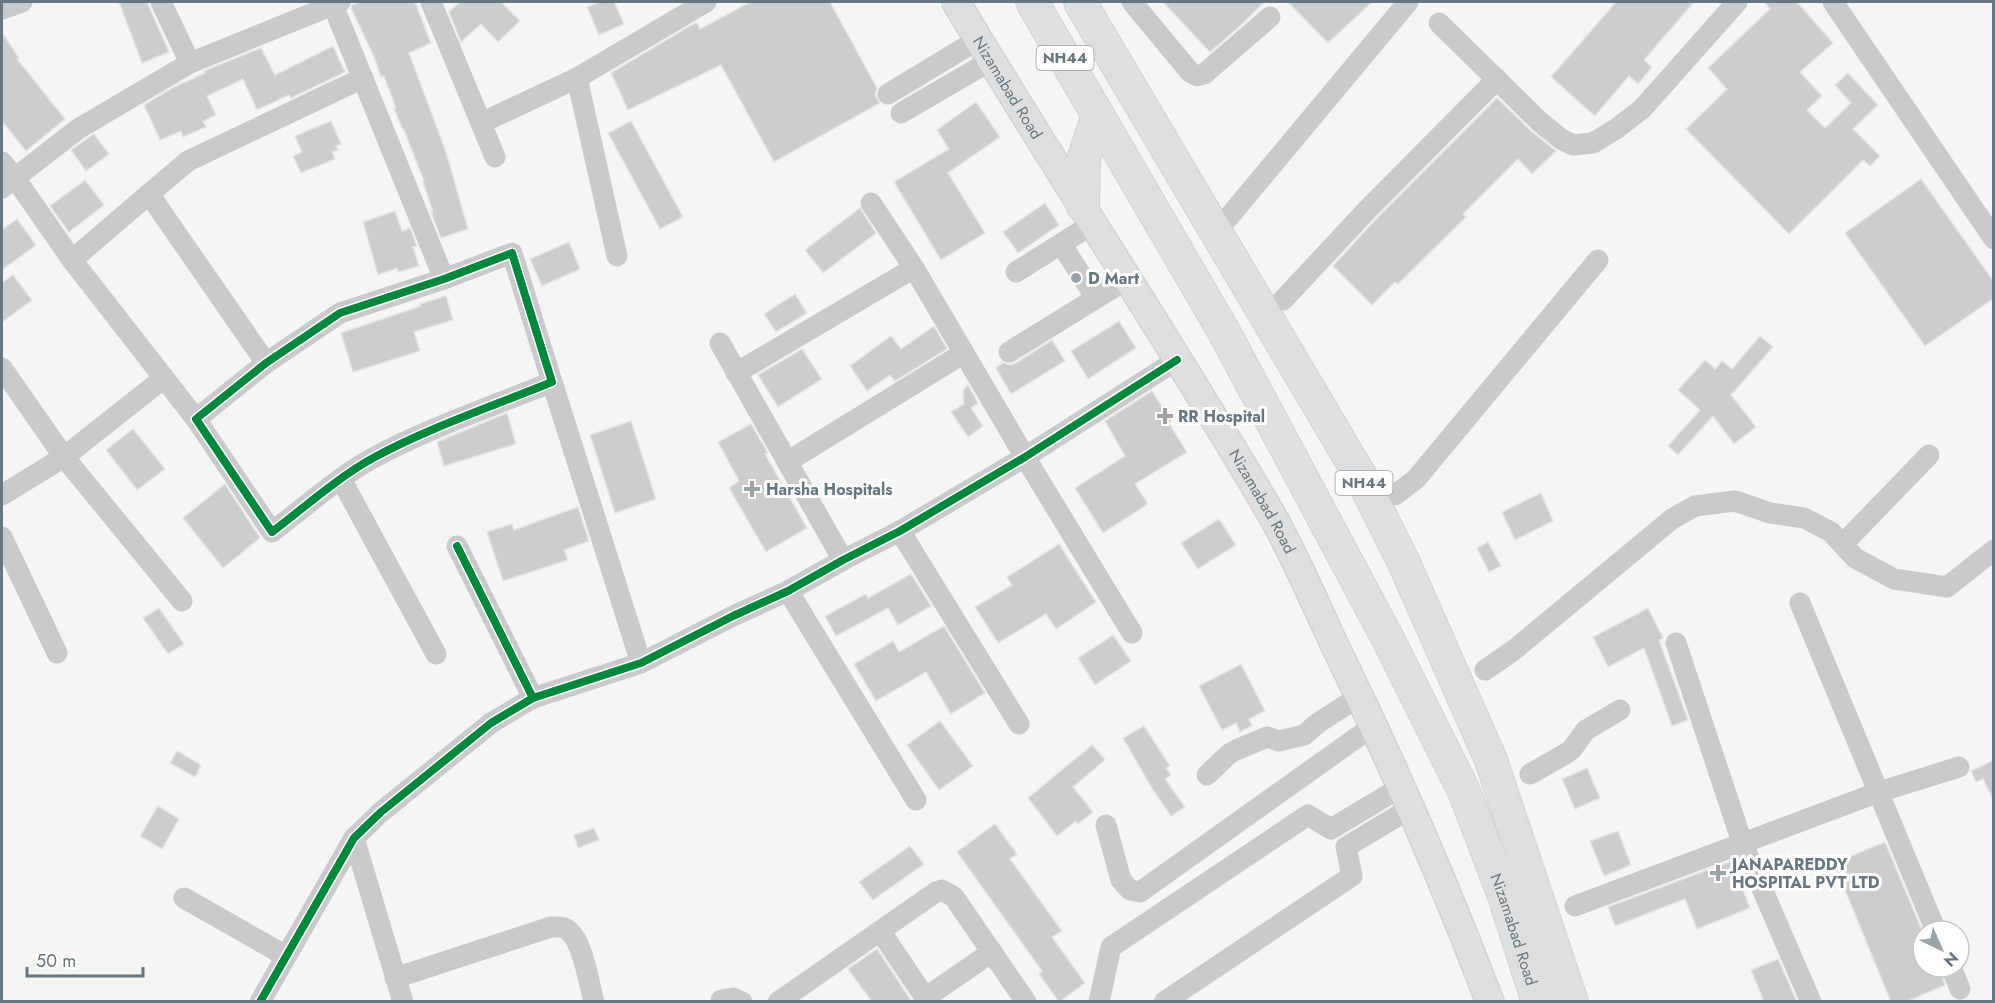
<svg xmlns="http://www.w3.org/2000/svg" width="1995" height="1003" viewBox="0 0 1995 1003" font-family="Jost,sans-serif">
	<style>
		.building { fill: #cccdce; stroke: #e4e4e4; stroke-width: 1.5 }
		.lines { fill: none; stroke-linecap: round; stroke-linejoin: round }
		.major-casing { stroke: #d2d3d3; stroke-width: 30 }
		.highway-casing { stroke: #d1d2d2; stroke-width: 34 }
		.minor { stroke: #c9cacb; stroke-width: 21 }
		.major { stroke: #dedfe0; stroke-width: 27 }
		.highway { stroke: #dedfe0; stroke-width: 32 }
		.cycleway-casing { stroke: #fff; stroke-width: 11 }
		.cycleway { stroke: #00873e; stroke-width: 8 }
		.poi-dot { fill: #99a3a9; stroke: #fff; stroke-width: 2 }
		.labels { text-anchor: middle; stroke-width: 6; stroke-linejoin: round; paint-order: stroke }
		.shield { fill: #fff; stroke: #95a0a7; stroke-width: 1.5 }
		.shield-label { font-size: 15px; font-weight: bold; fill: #677781 }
		.street-label { font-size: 16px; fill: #677781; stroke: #fff }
		.poi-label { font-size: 16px; font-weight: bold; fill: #677781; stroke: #fff; text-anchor: start }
	</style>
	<rect width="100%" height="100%" fill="#f5f5f4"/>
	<g class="building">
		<path d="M119,2H147L169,52L142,63Z"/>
		<path d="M360,2H415L431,43L409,53L446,152L468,229L441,238L431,212H433L423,182L424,181L404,130H403L394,109L396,108L384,76L381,77L374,57L351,8L352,5Z"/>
		<path d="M460,2H501L520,21L498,42L481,24L461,42L449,12Z"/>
		<path d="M600,2H614L624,24L599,35L587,7Z"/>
		<path d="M750,2H830L877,88L875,95L880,103L774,162L721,65L628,110L611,73L693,24L697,23L700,29Z"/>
		<path d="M1163,2H1264L1241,25L1210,52Z"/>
		<path d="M1288,2H1372L1328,43Z"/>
		<path d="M1616,2H1694L1644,60L1652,67L1638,84L1629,76L1595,116L1551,77Z"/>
		<path d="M1764,2H1797L1833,43L1800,72L1822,96L1807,110L1825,128L1851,103L1835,85L1848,73L1878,105L1853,129L1880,156L1870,166L1863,160L1789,234L1686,129L1727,89L1708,68L1770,9Z"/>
		<path d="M2,32L19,58L17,59L65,119L26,151L2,121Z"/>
		<path d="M333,46L345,72L291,98L289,95L257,110L243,79L207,96L216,115L203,121L206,127L183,137L181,131L160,140L144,105L172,88L205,73L204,71L261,48L275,75Z"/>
		<path d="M1497,98L1531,131L1556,151L1532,174L1518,159L1463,214L1466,217L1398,284L1395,282L1372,305L1333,266L1376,219Z"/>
		<path d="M976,102L1000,137L948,173L985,233L941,260L894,182L949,149L937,130Z"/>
		<path d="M331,121L341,144L336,146L338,150L332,152L335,159L301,173L293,156L302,152L295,136Z"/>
		<path d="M631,121L683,217L660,229L608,133Z"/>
		<path d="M94,134L109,154L86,171L71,150Z"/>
		<path d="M1921,179L1994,282V298L1925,346L1845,233Z"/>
		<path d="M85,180L104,205L69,232L50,206Z"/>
		<path d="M1045,203L1059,225L1018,253L1003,232Z"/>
		<path d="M860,208L876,233L823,273L805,250Z"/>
		<path d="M395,211L402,231L410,228L417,246L413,247L419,266L398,272L397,268L378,275L363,222Z"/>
		<path d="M17,219L36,245L2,270V230Z"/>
		<path d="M569,242L580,269L542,286L530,259Z"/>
		<path d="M13,275L32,300L2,322V283Z"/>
		<path d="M795,294L807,313L776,332L764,314Z"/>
		<path d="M446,296L453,320L414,332L420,351L353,372L341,333L421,306L420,304Z"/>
		<path d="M1119,321L1136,348L1088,379L1071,351Z"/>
		<path d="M934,326L947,349L895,381L890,375L867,391L850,366L891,336L901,349Z"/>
		<path d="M1760,336L1773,347L1731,395L1756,427L1734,444L1713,416L1678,455L1668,446L1700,410L1678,390L1705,360L1715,369L1722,361L1732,369Z"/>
		<path d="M1052,340L1065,361L1011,394L996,368L1003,363L1010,365L1016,363Z"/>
		<path d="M802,349L822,379L778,407L758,375Z"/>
		<path d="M968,385L978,403L971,408L983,426L968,437L951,412L964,404L963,390Z"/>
		<path d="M1152,391L1171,421L1168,422L1187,452L1135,484L1148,504L1103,533L1075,488L1125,456L1105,421Z"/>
		<path d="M507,413L516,444L444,466L437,442Z"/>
		<path d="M631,421L656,499L615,513L590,435Z"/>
		<path d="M751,424L768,453L765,454L807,528L766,552L729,488L739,481L718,442Z"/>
		<path d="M133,429L165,469L137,490L106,450Z"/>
		<path d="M225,484L260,538L223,568L183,518Z"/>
		<path d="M1541,493L1553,521L1515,540L1502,512Z"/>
		<path d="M578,507L589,541L564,550L568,560L503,581L487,532L512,524L514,530Z"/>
		<path d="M1219,519L1236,545L1198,569L1181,543Z"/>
		<path d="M1488,542L1501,566L1489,572L1477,548Z"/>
		<path d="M1059,544L1096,602L1056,629L1046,614L998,643L975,607L1012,585L1007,577Z"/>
		<path d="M911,574L931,606L898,625L888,608L836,636L825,616L866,594L868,598Z"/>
		<path d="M159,608L184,644L168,654L143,618Z"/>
		<path d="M1648,608L1663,638L1659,640L1688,720L1672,726L1644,648L1608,667L1593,637Z"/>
		<path d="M944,626L985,693L951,714L926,672L876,701L854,664L893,641L899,652Z"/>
		<path d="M1113,635L1131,661L1095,685L1078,658Z"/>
		<path d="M1241,664L1265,711L1249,719L1252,726L1240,732L1236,723L1222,730L1199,686Z"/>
		<path d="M940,721L973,766L939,790L907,745Z"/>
		<path d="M1144,726L1170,766L1166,768L1171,775L1165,779L1185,807L1171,816L1153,790L1123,738Z"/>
		<path d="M1092,745L1105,760L1073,787L1093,812L1078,824L1076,821L1057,836L1028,798Z"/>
		<path d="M177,751L201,765L195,777L170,763Z"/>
		<path d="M1994,760V801L1983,779L1976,782L1971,771Z"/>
		<path d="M1587,768L1600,798L1575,809L1562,779Z"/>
		<path d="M158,806L179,819L162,849L140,836Z"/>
		<path d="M995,824L1017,854L1010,859L1062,931L1052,937L1085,983L1059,1002L1039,974L1042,971L957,852Z"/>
		<path d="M594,828L599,840L578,848L574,835Z"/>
		<path d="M1618,831L1631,865L1604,876L1590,841Z"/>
		<path d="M1885,842L1923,933V967H1939L1945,985L1906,1002H1891L1834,863Z"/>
		<path d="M910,846L924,864L873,900L859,882Z"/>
		<path d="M1732,861L1750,908L1697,929L1685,899L1615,926L1608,907Z"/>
		<path d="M877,949L912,1002H872L848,969Z"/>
		<path d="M1778,959L1797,1002H1764L1751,970Z"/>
	</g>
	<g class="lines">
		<defs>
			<g id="major">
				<path id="s1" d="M956,2C1059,175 1172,343 1273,517C1296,558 1315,603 1335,646C1392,762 1444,881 1490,1002"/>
			</g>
			<g id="highway">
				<path id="s2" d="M1032,2L1223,330L1388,639L1464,791L1504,896L1538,1002"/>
				<path d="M1080,2L1361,477L1404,563L1491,760L1572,1002"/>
				<path d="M1083,206L1084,157L1098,115"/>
			</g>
		</defs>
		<use href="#major" class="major-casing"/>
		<use href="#highway" class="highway-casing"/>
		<g class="minor">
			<path d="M161,2L190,63"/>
			<path d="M340,2L333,5L444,279"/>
			<path d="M431,2L495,157"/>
			<path d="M1132,2L1190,72L1197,76L1204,74L1270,17"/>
			<path d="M1833,2L1994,239"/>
			<path d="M2,9L22,2"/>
			<path d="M1439,23L1540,122L1561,139L1573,145L1593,143L1616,129L1642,109L1737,2"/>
			<path d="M577,78L617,256"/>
			<path d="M888,94L979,39"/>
			<path d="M901,113L992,60"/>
			<path d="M481,123L577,78L706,2"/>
			<path d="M2,162L15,178L72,260"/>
			<path d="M2,188L78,129L190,63L333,5"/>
			<path d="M149,194L188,161L363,78"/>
			<path d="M871,203L914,268L1025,457L1132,633"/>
			<path d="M1228,218L1408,2"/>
			<path d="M1061,244L1096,298"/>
			<path d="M512,253L552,382C493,406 428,428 373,458C337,478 305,507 272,532L196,419L266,363L340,313L444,279Z"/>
			<path d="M1016,272L1094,223"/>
			<path d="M1283,300L1367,210L1497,79"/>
			<path d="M720,343L843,560"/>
			<path d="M1009,352L1129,278"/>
			<path d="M2,368L64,457L182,601"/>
			<path d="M736,373L914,268"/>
			<path d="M552,382L641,663"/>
			<path d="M196,419L72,260L149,194L266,363"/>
			<path d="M787,462L964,353"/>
			<path d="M341,479L436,654"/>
			<path d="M2,495L64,457L164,378"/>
			<path d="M1395,495L1416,479L1598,260"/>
			<path d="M900,531L1019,724"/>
			<path d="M2,537L57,653"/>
			<path d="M1843,544L1929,455"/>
			<path d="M457,546L533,698L641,663L733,616L788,591L843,560L900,531L1025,457L1177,360"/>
			<path d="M788,591L916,800"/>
			<path d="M1800,603L1936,931"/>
			<path d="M1676,643L1742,842L1811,1002"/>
			<path d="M1485,670L1514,650L1672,519L1695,506L1735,501L1770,513L1804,518L1831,532L1855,558L1894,579L1947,587L1994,550"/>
			<path d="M1530,774L1567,753L1572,749L1586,730L1620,710"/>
			<path d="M1207,775L1229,754L1236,750L1267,737L1279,741L1304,735L1318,723L1360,696"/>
			<path d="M1106,825L1121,880L1130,890L1140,892L1373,726"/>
			<path d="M354,838L403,1002"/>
			<path d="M184,898L286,956"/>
			<path d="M1575,906L1879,792L1959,767"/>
			<path d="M881,932L928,1002"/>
			<path d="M1951,967L1960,989"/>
			<path d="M395,978L551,927C558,927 563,926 569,931C583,942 589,984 594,1002"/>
			<path d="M925,998L992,952"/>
			<path d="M721,1000L733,998L742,1002"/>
			<path d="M260,1002L354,838L381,812L491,723L533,698"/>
			<path d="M778,1002L936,892L942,890L954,897L1026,1002"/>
			<path d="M1099,1002L1111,947L1308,815L1331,829L1401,787"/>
			<path d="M1164,1002L1352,876L1346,847L1411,808"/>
		</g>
		<use href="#major" class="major"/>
		<use href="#highway" class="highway"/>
		<defs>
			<g id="cycleway">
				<path d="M512,253L552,382C493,406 428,428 373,458C337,478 305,507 272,532L196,419L266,363L340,313L444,279Z"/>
				<path d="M457,546L533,698L641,663L733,616L788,591L843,560L900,531L1025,457L1177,360"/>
				<path d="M260,1002L354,838L381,812L491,723L533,698"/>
			</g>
		</defs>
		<use href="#cycleway" class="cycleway-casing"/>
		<use href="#cycleway" class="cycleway"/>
	</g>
	<g class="poi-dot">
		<circle cx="1076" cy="278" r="6"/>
		<path d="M1162 407h6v6h6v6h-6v6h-6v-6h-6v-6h6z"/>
		<path d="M749 480h6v6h6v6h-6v6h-6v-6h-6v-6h6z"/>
		<path d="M1715 864h6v6h6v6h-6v6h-6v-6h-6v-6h6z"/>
	</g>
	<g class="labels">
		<g class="shield">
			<rect x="1036.5" y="46" width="57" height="24" rx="4.5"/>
			<rect x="1335.5" y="471" width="57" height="24" rx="4.5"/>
		</g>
		<g class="shield-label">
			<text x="1065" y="63">NH44</text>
			<text x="1364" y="488">NH44</text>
		</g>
		<g class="street-label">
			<text dy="6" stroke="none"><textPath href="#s1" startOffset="100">Nizamabad Road</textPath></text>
			<text dy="6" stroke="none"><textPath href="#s1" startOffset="586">Nizamabad Road</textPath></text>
			<text dy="6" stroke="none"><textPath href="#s2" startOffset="1047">Nizamabad Road</textPath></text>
		</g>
		<g class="poi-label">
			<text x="1088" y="284">D Mart</text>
			<text x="1178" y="422">RR Hospital</text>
			<text x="766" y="495">Harsha Hospitals</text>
			<text x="1732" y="870">JANAPAREDDY<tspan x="1732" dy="18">HOSPITAL PVT LTD</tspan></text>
		</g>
	</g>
	<rect width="1995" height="1003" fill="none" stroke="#677781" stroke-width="6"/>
	<g transform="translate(1941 949) rotate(136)"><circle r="28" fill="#ffffff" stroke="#c2c9cd" stroke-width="1.5"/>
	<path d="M0-4.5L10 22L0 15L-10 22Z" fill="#99a3a9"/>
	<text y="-9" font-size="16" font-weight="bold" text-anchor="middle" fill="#677781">N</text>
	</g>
	<path d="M27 967v9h116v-9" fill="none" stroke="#677781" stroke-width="3"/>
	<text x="36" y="967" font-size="18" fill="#677781" stroke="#ffffff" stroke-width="4.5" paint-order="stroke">50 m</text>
</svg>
